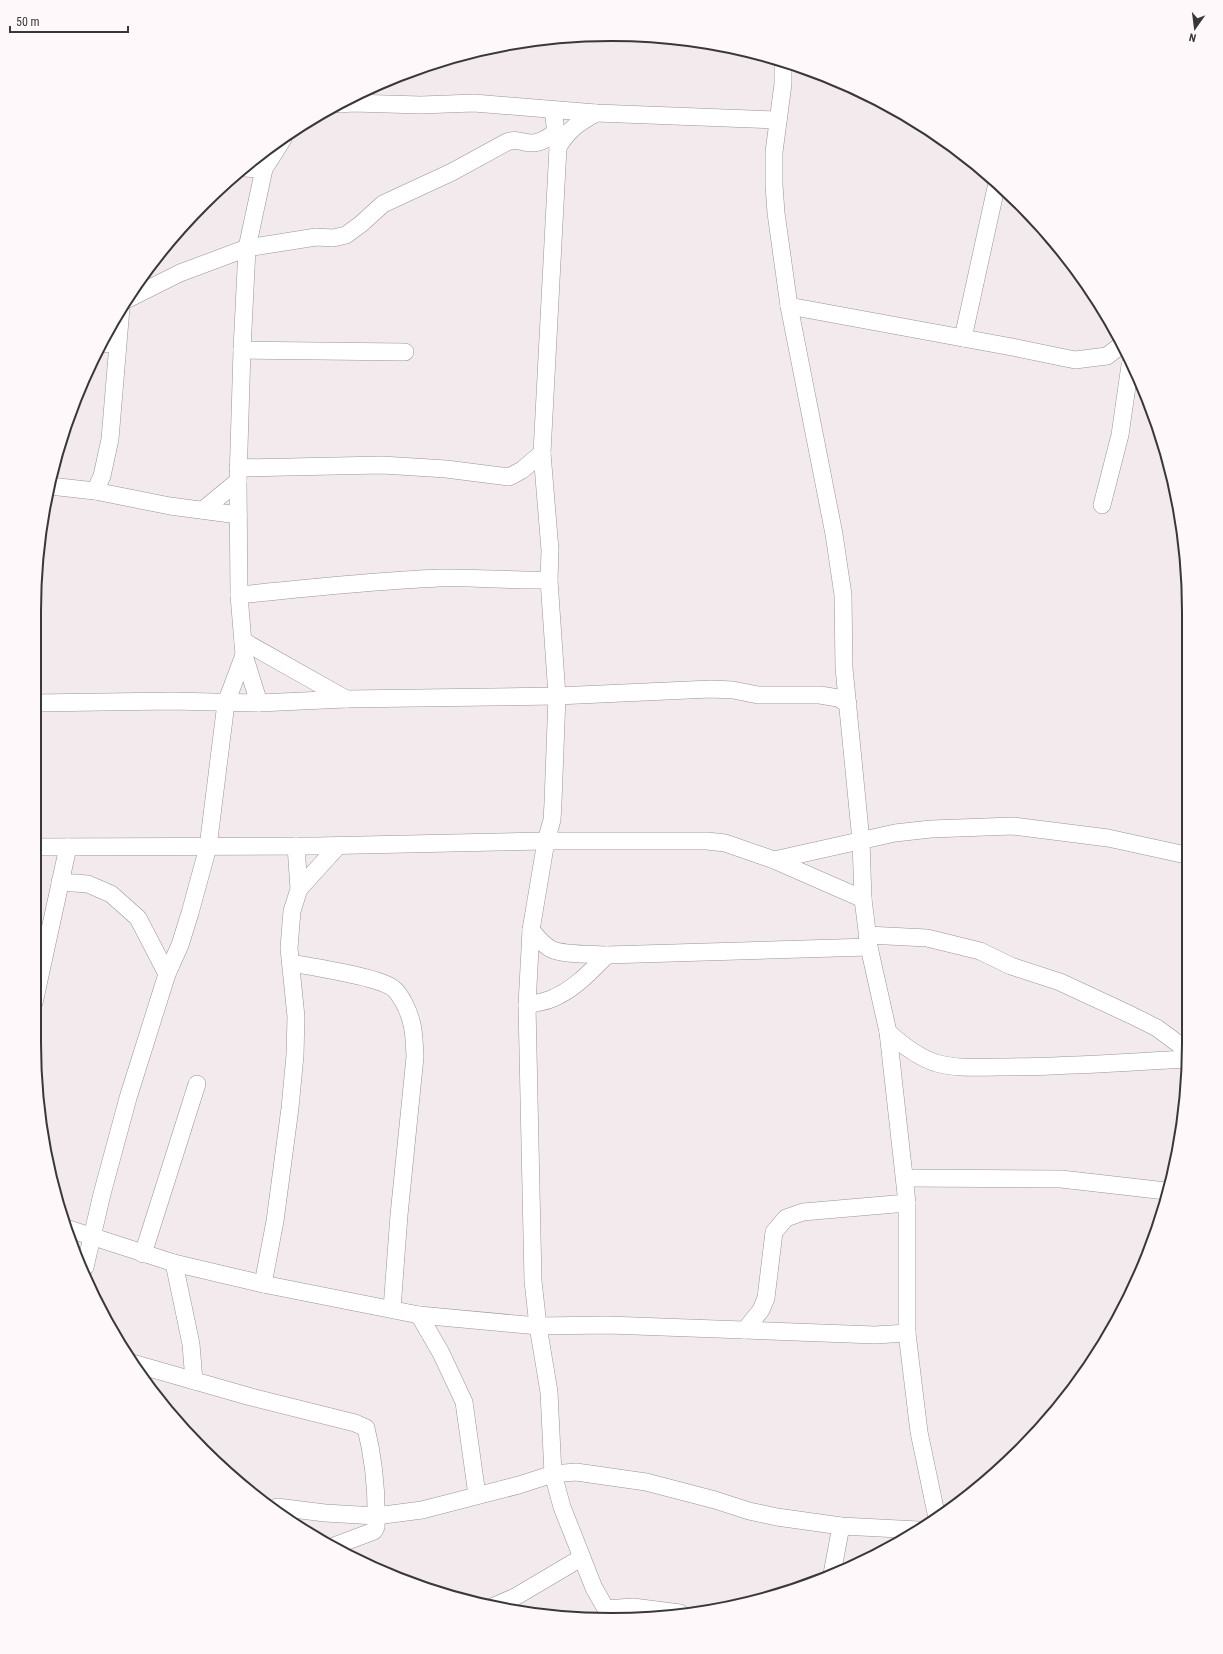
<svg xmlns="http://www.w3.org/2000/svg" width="1223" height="1654" viewBox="0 0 1223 1654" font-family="'Roboto Condensed',sans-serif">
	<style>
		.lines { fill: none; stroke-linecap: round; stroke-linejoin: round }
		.street-casing { stroke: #9b9496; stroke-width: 18 }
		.street { stroke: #fff; stroke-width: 17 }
		.rim { fill: none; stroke: #3a3738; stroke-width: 2 }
	</style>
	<rect width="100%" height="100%" fill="#f2eaed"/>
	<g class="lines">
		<defs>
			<g id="street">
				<path d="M783,61V84L774,152V185L776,213L789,306L834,534L843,595L844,668L861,841L863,899L869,947L888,1032L907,1203V1333L919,1432L937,1518"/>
				<path d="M340,104L353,103L421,105L474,103L596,113L778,120"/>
				<path d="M553,110L558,147L542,453L550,550L549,580L557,696L553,803L552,820L546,841L531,930L527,1005L533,1281L538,1326L549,1392L553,1474L562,1507L594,1588L606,1609L614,1616"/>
				<path d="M558,147C570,128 577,124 596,113"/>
				<path d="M243,168L264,169"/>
				<path d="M126,300L180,273L247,248L316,237L333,238L346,235L361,224L383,204L452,172L507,142C516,138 523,143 532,143C541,143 549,137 556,132"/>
				<path d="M789,306L1017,348L1075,360L1107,356L1120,346"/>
				<path d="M963,338L997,183"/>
				<path d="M101,344L117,343"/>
				<path d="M242,350L405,352"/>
				<path d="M238,468L382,465L446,469L509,477L522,470L542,453"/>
				<path d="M50,486L95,491L170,506L238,515"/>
				<path d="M95,491L102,476L110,439L121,308"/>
				<path d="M1102,505L1120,435L1130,365"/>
				<path d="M203,510L238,481"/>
				<path d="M239,595C306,588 372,581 439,578C476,577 513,581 549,580"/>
				<path d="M243,641L346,699"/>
				<path d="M35,703L172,701L259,703L346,699L557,696L711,689L733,690L758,695H820L838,698L848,704"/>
				<path d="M259,703L244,655L239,595L238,481L242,350L247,248L264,169L283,139"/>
				<path d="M35,847L316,846L546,841H707L725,843L774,860L863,899"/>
				<path d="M774,860L895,833L931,829L1013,826L1108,838L1186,855"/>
				<path d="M60,882L88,884L111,894L138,918L167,974"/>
				<path d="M299,889L338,846"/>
				<path d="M531,930C537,937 543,945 551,949C561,955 595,954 607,955L869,947"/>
				<path d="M867,935L927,938L980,951L1011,966L1060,982L1131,1015L1157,1028L1188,1051"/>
				<path d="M291,963C312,967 381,977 394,989C398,992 400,997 403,1001C414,1021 414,1035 415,1057L399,1215L392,1309"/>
				<path d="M34,1003L68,847"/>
				<path d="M527,1005C535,1003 544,1002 551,999C574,990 591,971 607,955"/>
				<path d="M888,1032C901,1044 918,1057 936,1063C956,1069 979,1067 999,1067C1062,1067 1125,1062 1188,1059"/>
				<path d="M905,1178L1061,1179L1166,1191"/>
				<path d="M69,1229L174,1263L263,1284L419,1315L538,1326L608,1325L875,1335L907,1333"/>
				<path d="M143,1254L197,1084"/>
				<path d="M174,1263L191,1344L194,1381"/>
				<path d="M85,1267L102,1194L128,1098L167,974L180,945L190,913L208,847L226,703L244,655"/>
				<path d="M263,1284L275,1221L290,1108L295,1055L296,1017L289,948L292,911L299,889L296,846"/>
				<path d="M419,1315L441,1353L464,1402L477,1495"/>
				<path d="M745,1330L761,1310L766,1298L774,1232L786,1218L803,1212L907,1203"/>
				<path d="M132,1363L251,1397L355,1423L366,1428C374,1460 377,1494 376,1527L374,1531L334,1546"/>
				<path d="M277,1507L325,1513L376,1516L422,1510L519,1485L553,1474L576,1472L646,1482L715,1500L749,1511L777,1517L841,1526L919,1530"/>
				<path d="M832,1574L841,1526"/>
				<path d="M492,1607L515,1597L581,1558"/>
				<path d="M606,1609L633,1607L680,1613"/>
			</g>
		</defs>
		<use href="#street" class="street-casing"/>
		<use href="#street" class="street"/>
	</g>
	<path d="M0 0H1223V1654H0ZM611 41H612A570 570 0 0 1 1182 611V1043A570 570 0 0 1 612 1613H611A570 570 0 0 1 41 1043V611A570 570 0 0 1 611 41Z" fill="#fef8fa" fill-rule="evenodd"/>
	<path class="rim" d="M611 41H612A570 570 0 0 1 1182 611V1043A570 570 0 0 1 612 1613H611A570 570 0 0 1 41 1043V611A570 570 0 0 1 611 41Z"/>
	<g transform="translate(1195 28) rotate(194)" stroke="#fef8fa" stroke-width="3" paint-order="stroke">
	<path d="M0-3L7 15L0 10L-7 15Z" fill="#3a3738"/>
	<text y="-6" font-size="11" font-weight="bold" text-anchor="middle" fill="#3a3738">N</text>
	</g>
	<path d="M10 26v6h118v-6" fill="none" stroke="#3a3738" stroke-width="2"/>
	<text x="16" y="26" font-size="12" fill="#3a3738" stroke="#fef8fa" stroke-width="3" paint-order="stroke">50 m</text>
</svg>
